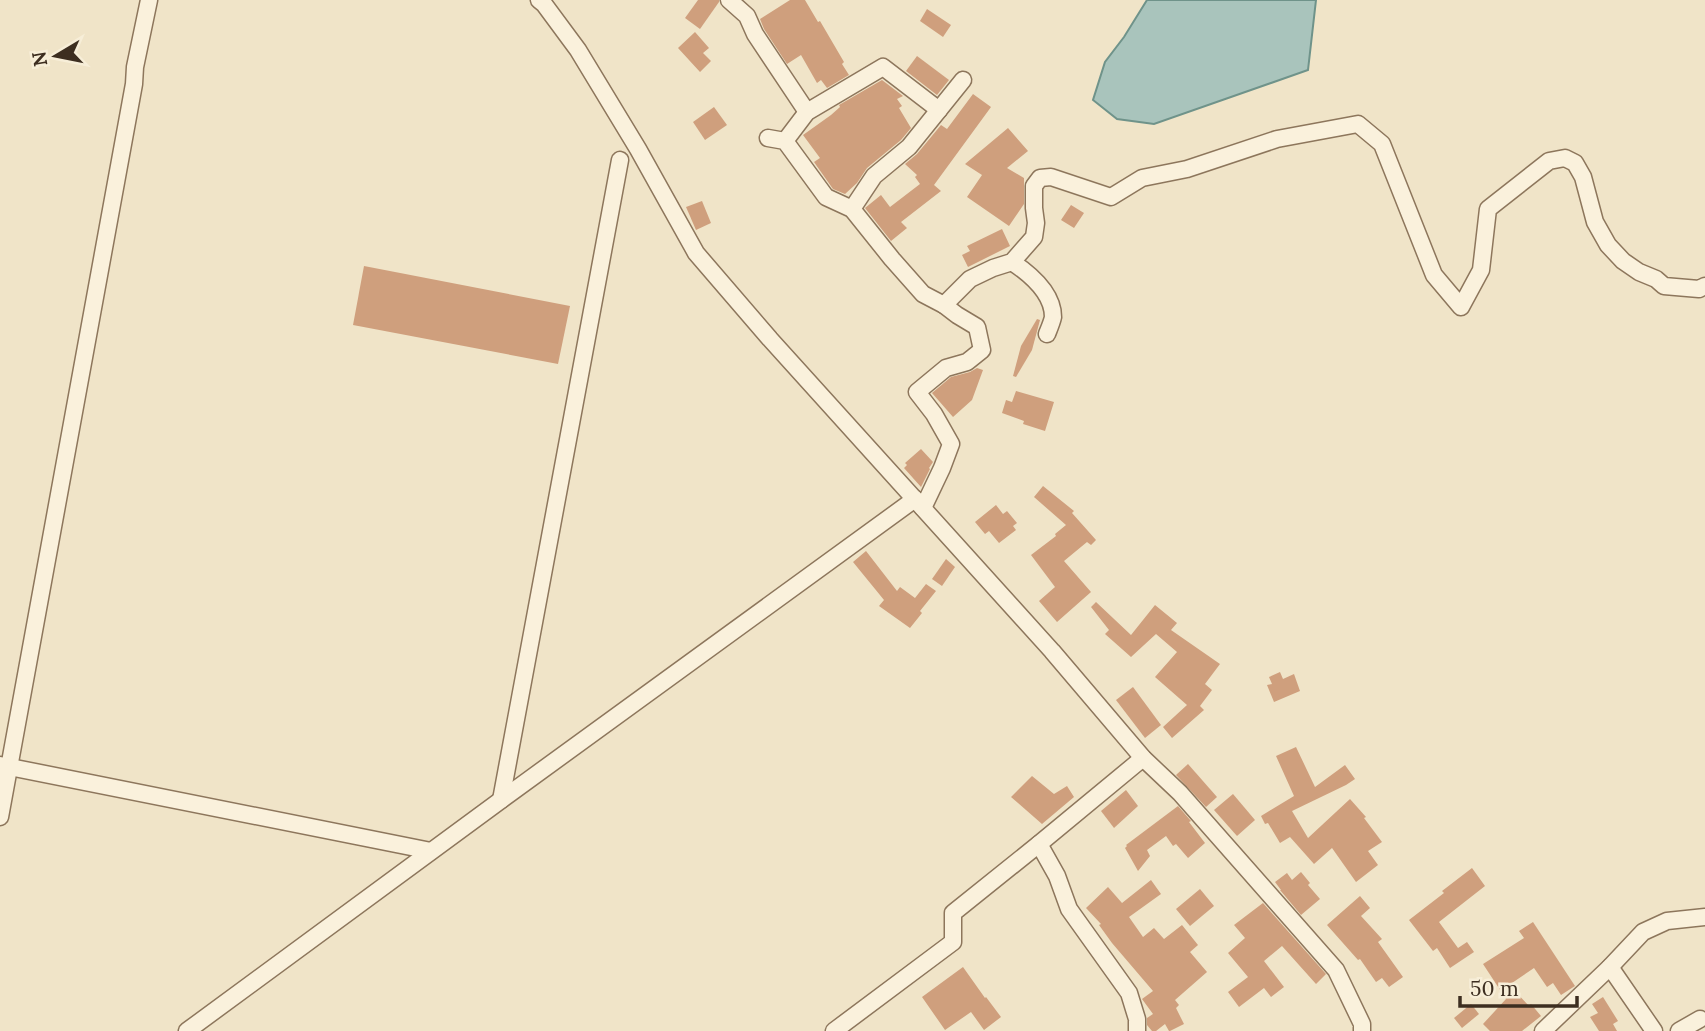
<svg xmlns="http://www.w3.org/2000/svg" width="1705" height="1031" viewBox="0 0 1705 1031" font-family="Lora,serif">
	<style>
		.water { fill: #a9c4bc; stroke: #6f938a; stroke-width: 2 }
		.building { fill: #cf9f7d }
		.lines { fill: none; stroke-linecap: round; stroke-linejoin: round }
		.minor-casing { stroke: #8d765c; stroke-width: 19 }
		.minor { stroke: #faf1dc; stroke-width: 16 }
	</style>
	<rect width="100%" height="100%" fill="#f0e4c8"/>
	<path class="water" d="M1147,0H1316L1308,70L1154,124L1117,119L1093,100L1105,62L1124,37Z"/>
	<g class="building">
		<path d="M698,0H719V2L700,29L685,18Z"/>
		<path d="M790,0H805L818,22L820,21L844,62L842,64L849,75L827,88L821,80L817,83L801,55L787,64L764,29L760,19Z"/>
		<path d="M927,9L951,25L943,37L920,21Z"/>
		<path d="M695,32L709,48L703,53L711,61L700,72L678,48Z"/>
		<path d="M917,56L949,80L937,95L906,71Z"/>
		<path d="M882,80L903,96L897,99L902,106L899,108L911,128L901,140L867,168L857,183L845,194L833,189L814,162L820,158L803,135L831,115L840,107L839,105Z"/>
		<path d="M973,94L991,107L934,185L941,191L901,222L907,228L891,241L865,208L881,195L890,207L920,184L915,177L917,175L905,164L917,154L941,125L947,129Z"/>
		<path d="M714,107L727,125L705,140L693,122Z"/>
		<path d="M1008,128L1028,151L1007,168L1024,178V204L1009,226L967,197L982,175L965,164Z"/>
		<path d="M702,201L711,223L696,230L686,207Z"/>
		<path d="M1071,205L1084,213L1074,228L1061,220Z"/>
		<path d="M1002,229L1010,246L968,267L962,255L970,251L967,246Z"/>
		<path d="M364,266L570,306L558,364L353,325Z"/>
		<path d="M1037,319L1040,320L1032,350L1016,377L1013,376L1021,346Z"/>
		<path d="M977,368L983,370L972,400L953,417L932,393L951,377L970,372Z"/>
		<path d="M1016,391L1054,402L1045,431L1023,424L1024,421L1002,413L1006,400L1012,402Z"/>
		<path d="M921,449L933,462L929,468L930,469L921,487L904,468L907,465L905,463Z"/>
		<path d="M1043,486L1074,511L1072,513L1096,540L1091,545L1087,542L1064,561L1091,592L1057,622L1039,601L1055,587L1031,555L1056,536L1055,534L1066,525L1034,497Z"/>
		<path d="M996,505L1003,514L1007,511L1017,523L1013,526L1016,530L999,543L989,531L985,534L975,522Z"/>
		<path d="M866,551L897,591L900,587L915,598L926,584L936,591L920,611L922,613L910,628L879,606L884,600L853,562Z"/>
		<path d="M946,559L955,567L942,586L932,579Z"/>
		<path d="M1096,602L1131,635L1155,605L1177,623L1171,630L1220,664L1205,684L1212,690L1200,706L1204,710L1172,738L1163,727L1187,705L1155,677L1177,652L1156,634L1131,657L1105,634L1109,630L1091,607Z"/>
		<path d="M1280,672L1283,679L1294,674L1300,691L1274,702L1267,685L1272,684L1269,677Z"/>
		<path d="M1133,687L1161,725L1145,738L1116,700Z"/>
		<path d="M1296,747L1315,787L1345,765L1355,779L1346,785L1292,811L1308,838L1350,799L1366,817L1364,818L1382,842L1368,851L1378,865L1356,882L1332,848L1314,864L1290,837L1280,843L1268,823L1265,824L1261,816L1294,796L1276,756Z"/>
		<path d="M1188,764L1217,797L1206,807L1176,775Z"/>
		<path d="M1032,776L1054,794L1067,786L1074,797L1042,824L1011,797Z"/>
		<path d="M1126,790L1138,806L1114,828L1101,811Z"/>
		<path d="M1233,794L1255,820L1237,836L1214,810Z"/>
		<path d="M1178,806L1191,821L1189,822L1205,843L1188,858L1176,844L1173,846L1166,836L1147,850L1150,856L1138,871L1125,848L1127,846L1126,845Z"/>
		<path d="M1472,868L1485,886L1439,922L1458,948L1467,942L1474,952L1450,968L1437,948L1433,951L1409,920L1444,893L1442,891Z"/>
		<path d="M1301,872L1310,883L1308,885L1320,899L1301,915L1280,890H1281L1275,882L1287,873L1292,880Z"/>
		<path d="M1151,880L1161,894L1129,917L1143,937L1154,928L1164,939L1182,925L1198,945L1190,952L1207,972L1175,1000L1179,1005L1176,1008L1184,1024L1170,1031H1169L1165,1024L1156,1031H1152L1147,1025V1018L1153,1014L1142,999L1153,991L1112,943L1099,925L1101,924L1086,908L1108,887L1122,903Z"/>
		<path d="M1200,889L1214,906L1190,926L1176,909Z"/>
		<path d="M1360,896L1370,908L1361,916L1382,939L1378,942L1403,977L1389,987L1382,978L1376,982L1360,959L1358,960L1327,925Z"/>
		<path d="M1263,903L1326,974L1316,984L1282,946L1264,961L1284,987L1271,997L1264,988L1239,1007L1228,992L1248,977L1228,953L1245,938L1234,925Z"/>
		<path d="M1533,922L1575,986L1561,995L1553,983L1547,987L1534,968L1509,985L1529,1006L1531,1004L1541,1016L1522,1031H1490L1483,1024L1506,999L1483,964L1524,938L1519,931Z"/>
		<path d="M963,967L985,998L986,997L1001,1017L984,1030L971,1012L945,1030L922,997Z"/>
		<path d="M1603,997L1618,1021L1613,1024L1617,1031H1599L1590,1017L1598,1013L1592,1004Z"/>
		<path d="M1471,1004L1479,1014L1462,1028L1454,1018Z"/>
	</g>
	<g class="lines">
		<defs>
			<g id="minor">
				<path d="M539,0L544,4L578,50L638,149L696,253L770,339L1052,651L1143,758L1180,793L1336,970L1362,1024V1031"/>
				<path d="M729,0L747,16L755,34L807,112"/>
				<path d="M768,138L785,141L826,197L852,209L892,259L923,294L944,305"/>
				<path d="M785,141L807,112L883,67L939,110"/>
				<path d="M852,209L874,176L909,147L963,80"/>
				<path d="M1012,262C1030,274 1053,293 1053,317C1052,322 1049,329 1047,334"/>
				<path d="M923,508L942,468L951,444L934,414L917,392L946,368L967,362L982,350L977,327L957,315L944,305L970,279L993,268L1012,262L1034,237L1036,223L1034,208V186L1040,178L1051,177L1111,197L1142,178L1187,169L1277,139L1358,124L1382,144L1434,275L1461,307L1481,270L1488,209L1549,161L1565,158L1575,163L1583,177L1595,222L1608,245L1623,261L1639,272L1656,279L1664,286L1699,289L1705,286"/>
				<path d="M0,765L431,851"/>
				<path d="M501,800L620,160"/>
				<path d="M0,817L134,84L135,67L149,0"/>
				<path d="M1039,844L1057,876L1069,909L1129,993L1137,1019V1031"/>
				<path d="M1610,967L1654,1031"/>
				<path d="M187,1031L501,800L915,499"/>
				<path d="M834,1031L953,942V913L1039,844L1143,758"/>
				<path d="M1543,1031L1610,967L1643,932L1667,921L1705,917"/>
				<path d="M1679,1031L1700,1019"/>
			</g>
		</defs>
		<use href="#minor" class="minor-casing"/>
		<use href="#minor" class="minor"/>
	</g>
	<g transform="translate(56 56) rotate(260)" stroke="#f7eed8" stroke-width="5" paint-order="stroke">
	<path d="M0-5L12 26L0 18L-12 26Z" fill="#3d2e20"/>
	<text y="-10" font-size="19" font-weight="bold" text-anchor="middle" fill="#3d2e20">N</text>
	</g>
	<path d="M1460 996v10h117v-10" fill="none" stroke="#3d2e20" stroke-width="3.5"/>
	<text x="1470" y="996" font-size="21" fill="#3d2e20" stroke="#f7eed8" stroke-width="5" paint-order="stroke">50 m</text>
</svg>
